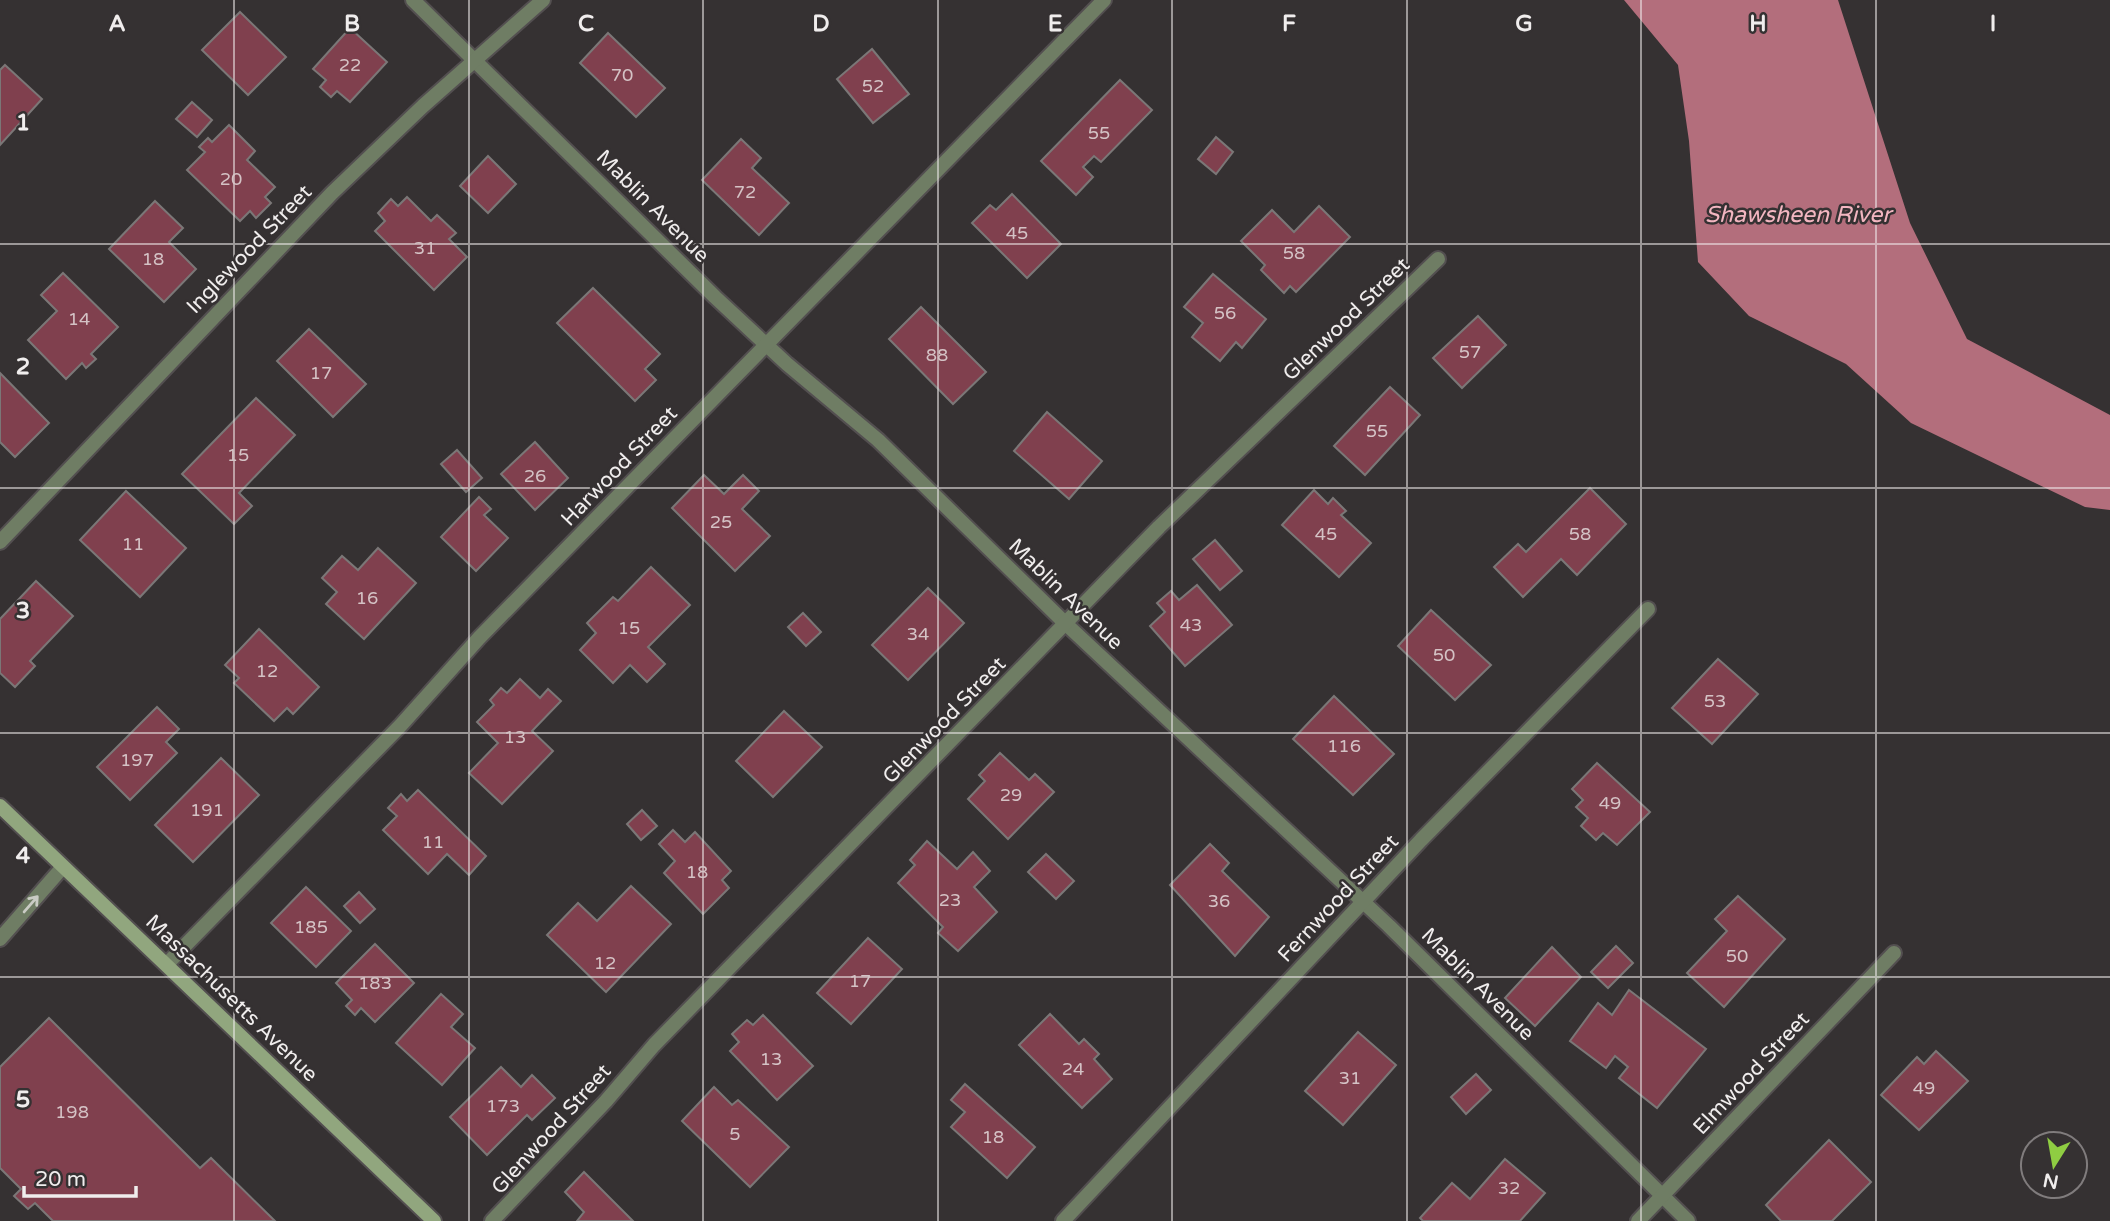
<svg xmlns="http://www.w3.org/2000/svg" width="2110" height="1221" viewBox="0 0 2110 1221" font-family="'Varela Round',sans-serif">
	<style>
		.water { fill: #b36e7c }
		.building { fill: #80404e; stroke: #7b7777; stroke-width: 2 }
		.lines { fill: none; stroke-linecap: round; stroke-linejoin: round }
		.minor-casing { stroke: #534f50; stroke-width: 18 }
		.secondary-casing { stroke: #534f50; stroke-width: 18 }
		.minor { stroke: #6f7d64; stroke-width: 14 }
		.secondary { stroke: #91a67e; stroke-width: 14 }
		.oneway { stroke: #c9cbc4 }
		.grid { fill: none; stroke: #f0eded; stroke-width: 2; stroke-opacity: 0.55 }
		.labels { text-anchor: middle; stroke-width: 5; stroke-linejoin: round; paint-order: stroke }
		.number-label { font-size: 18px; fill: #d4c2c5 }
		.street-label { font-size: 21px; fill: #f0eded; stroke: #353132 }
		.water-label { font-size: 23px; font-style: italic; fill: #f3b6c1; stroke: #353132 }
		.grid-label { font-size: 23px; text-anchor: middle; font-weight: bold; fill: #f0eded; stroke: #353132; stroke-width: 5; stroke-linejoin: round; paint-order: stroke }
	</style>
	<rect width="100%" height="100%" fill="#353132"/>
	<path class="water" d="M1624,0H1838L1910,223L1967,339L2110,415V510L2085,507L1911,423L1846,364L1749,316L1698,262L1689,141L1678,65Z"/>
	<g class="building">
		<path d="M240,12L286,57L248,95L202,50Z"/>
		<path d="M350,28L387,62L350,102L337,91L331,97L320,87L326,80L313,69Z"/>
		<path d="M608,33L665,88L636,117L580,63Z"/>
		<path d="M872,49L909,94L873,123L837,79Z"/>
		<path d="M5,65L42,99L0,145V70Z"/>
		<path d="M1120,80L1152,110L1101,162L1094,156L1083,167L1093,177L1076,195L1041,161Z"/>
		<path d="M192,102L212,120L197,137L176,119Z"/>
		<path d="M229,125L255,151L247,160L275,187L265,197L271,203L256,218L250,211L240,221L187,170L205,152L199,147L208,138L212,142Z"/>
		<path d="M1216,137L1233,152L1216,174L1198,159Z"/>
		<path d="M741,139L761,158L752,168L789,203L759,235L702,180Z"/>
		<path d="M488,156L516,184L488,213L460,186Z"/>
		<path d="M1012,194L1061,244L1027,278L972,223L990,205L996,210Z"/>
		<path d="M407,197L431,221L437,215L456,233L449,239L467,257L434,290L375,231L385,221L378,213L391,199L398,206Z"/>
		<path d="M155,201L183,228L169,242L196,269L164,302L109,249Z"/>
		<path d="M1319,206L1350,237L1296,292L1290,286L1284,293L1261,270L1265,265L1241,241L1272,210L1294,232Z"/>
		<path d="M63,273L118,327L91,354L96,359L86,368L82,363L66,379L28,340L57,311L41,295Z"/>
		<path d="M1213,274L1266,319L1242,348L1236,342L1220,361L1192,337L1203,323L1184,307Z"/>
		<path d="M593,288L660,354L645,369L656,380L635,401L557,323Z"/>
		<path d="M921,307L986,372L953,404L889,339Z"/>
		<path d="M1478,316L1506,345L1462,388L1433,358Z"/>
		<path d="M309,329L366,384L333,417L277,361Z"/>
		<path d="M0,373L49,423L15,457L0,442Z"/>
		<path d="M1390,387L1420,415L1365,475L1334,446Z"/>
		<path d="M256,398L295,435L239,493L252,506L234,524L182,474Z"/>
		<path d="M1047,412L1102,461L1069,499L1014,451Z"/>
		<path d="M535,442L568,478L535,510L501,474Z"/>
		<path d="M457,450L482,478L466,492L441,464Z"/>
		<path d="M704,475L724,494L743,475L759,491L742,509L770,536L735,571L672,508Z"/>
		<path d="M1590,488L1626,524L1577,575L1561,559L1523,597L1494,567L1518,544L1526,552Z"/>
		<path d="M1314,490L1328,504L1333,498L1346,511L1341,515L1371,543L1339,577L1282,525Z"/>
		<path d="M126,491L186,548L140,597L80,540Z"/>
		<path d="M479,497L491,509L484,515L508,538L476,571L441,537Z"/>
		<path d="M1215,540L1242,571L1220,590L1193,559Z"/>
		<path d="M378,548L416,583L364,639L326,604L337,592L322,578L342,556L358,570Z"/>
		<path d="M651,567L690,605L648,647L665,664L647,682L630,665L613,683L580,650L596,633L587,623L613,597L618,601Z"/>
		<path d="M36,581L73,616L30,661L35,666L15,687L0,673V619Z"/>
		<path d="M1197,585L1232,625L1185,666L1150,626L1165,612L1157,603L1171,591L1179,600Z"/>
		<path d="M928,588L964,623L908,680L872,645Z"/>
		<path d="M1431,610L1491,665L1455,700L1398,646Z"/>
		<path d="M803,613L821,632L806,646L788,627Z"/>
		<path d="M259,629L319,687L293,714L287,708L274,721L234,683L239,678L225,665Z"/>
		<path d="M1718,659L1758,694L1712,744L1672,708Z"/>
		<path d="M520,679L540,698L548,689L561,701L532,731L553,751L502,804L469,773L498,743L477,722L494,705L490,700L501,688L507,693Z"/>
		<path d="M1334,696L1394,754L1353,795L1293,739Z"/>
		<path d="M157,707L179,729L166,742L177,753L130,800L97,767Z"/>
		<path d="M784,711L822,747L773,797L736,761Z"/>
		<path d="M1000,753L1029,780L1035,774L1054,792L1008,839L968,799L985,781L979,775Z"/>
		<path d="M221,758L259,795L193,862L155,825Z"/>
		<path d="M1597,763L1650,812L1617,845L1603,833L1596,840L1581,826L1588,818L1576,807L1583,800L1572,789Z"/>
		<path d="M418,790L486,856L469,875L447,854L428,874L383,830L397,816L388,808L401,794L407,801Z"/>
		<path d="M642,810L657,826L641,840L627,824Z"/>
		<path d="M673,830L685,842L695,832L731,871L722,880L729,888L703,914L664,873L675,861L659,844Z"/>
		<path d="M927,841L957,869L973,852L990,871L974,887L997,912L958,951L938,933L943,927L898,883L915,865L910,860Z"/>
		<path d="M1210,844L1229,863L1222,871L1269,917L1235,956L1170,885Z"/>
		<path d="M1046,854L1074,881L1056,899L1028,872Z"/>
		<path d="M631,886L671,924L606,992L547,935L578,903L597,921Z"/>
		<path d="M306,887L351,931L316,967L271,923Z"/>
		<path d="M359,892L375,909L360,923L344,906Z"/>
		<path d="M1738,896L1785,939L1724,1007L1687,973L1727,931L1715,919Z"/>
		<path d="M868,938L902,969L851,1024L817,993Z"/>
		<path d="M375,944L414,983L375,1022L361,1008L355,1015L346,1006L352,1000L336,983Z"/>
		<path d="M1616,946L1633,963L1608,988L1591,972Z"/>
		<path d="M1552,947L1581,977L1535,1026L1505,998Z"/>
		<path d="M1629,990L1706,1049L1657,1108L1619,1078L1628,1067L1615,1056L1606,1068L1570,1041L1598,1003L1612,1015Z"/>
		<path d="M441,994L463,1014L451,1027L475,1048L442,1085L396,1043Z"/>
		<path d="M1050,1014L1079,1044L1084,1039L1099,1054L1094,1059L1112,1079L1082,1108L1019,1045Z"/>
		<path d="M763,1015L813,1066L777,1100L730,1051L739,1042L732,1034L747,1020L753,1025Z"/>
		<path d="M49,1018L200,1168L211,1158L275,1221H53L35,1203L28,1209L14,1196L21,1189L0,1168V1067Z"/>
		<path d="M1358,1032L1396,1065L1343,1125L1305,1091Z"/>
		<path d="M1936,1051L1968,1081L1919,1130L1881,1095L1917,1057L1924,1064Z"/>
		<path d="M501,1067L521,1087L532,1075L555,1098L532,1120L527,1115L487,1155L450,1117Z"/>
		<path d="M1476,1074L1491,1090L1466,1114L1451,1097Z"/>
		<path d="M965,1084L1035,1147L1007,1178L951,1127L965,1112L951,1100Z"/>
		<path d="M714,1087L732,1105L738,1100L789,1147L750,1187L682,1121Z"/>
		<path d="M1829,1140L1871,1182L1832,1221H1781L1766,1205Z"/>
		<path d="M1505,1159L1545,1193L1520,1221H1423L1420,1218L1452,1183L1470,1199Z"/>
		<path d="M584,1172L633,1221H577L584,1212L565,1192Z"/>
	</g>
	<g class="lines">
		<defs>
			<g id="minor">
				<path d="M413,0L715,297L787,364L878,440L1066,624L1389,926L1688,1221"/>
				<path d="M0,542L332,193L423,106L543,0"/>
				<path d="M0,939L62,868"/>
				<path d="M167,964L401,725L479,638L1104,0"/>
				<path d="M492,1221L606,1101L654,1045L1159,527L1438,259"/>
				<path d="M1063,1221L1421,840L1648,609"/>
				<path d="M1638,1221L1894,953"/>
			</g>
			<path id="secondary" d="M0,806L434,1221"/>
		</defs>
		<use href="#minor" class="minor-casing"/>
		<use href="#secondary" class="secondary-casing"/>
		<use href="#minor" class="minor"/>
		<use href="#secondary" class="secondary"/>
	</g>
	<defs><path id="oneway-shaft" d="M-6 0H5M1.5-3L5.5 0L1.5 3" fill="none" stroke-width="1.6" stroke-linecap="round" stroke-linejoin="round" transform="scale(1.75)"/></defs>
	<use class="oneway" href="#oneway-shaft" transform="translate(31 904) rotate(-49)"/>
	<path class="grid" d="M234,0V1221M469,0V1221M703,0V1221M938,0V1221M1172,0V1221M1407,0V1221M1641,0V1221M1876,0V1221M0,244H2110M0,488H2110M0,733H2110M0,977H2110"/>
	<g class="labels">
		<g class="number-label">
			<text x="350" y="71">22</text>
			<text x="622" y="81">70</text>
			<text x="873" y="92">52</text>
			<text x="1099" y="139">55</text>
			<text x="231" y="185">20</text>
			<text x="745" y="198">72</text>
			<text x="1017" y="239">45</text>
			<text x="425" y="254">31</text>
			<text x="1294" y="259">58</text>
			<text x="153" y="265">18</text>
			<text x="1225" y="319">56</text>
			<text x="79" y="325">14</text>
			<text x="1470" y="358">57</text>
			<text x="937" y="361">88</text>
			<text x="321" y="379">17</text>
			<text x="1377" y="437">55</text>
			<text x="238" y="461">15</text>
			<text x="535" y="482">26</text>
			<text x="721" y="528">25</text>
			<text x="1326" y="540">45</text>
			<text x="1580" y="540">58</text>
			<text x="133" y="550">11</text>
			<text x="367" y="604">16</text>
			<text x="1191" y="631">43</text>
			<text x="629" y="634">15</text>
			<text x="918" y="640">34</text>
			<text x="1444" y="661">50</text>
			<text x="267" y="677">12</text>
			<text x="1715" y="707">53</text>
			<text x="515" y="743">13</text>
			<text x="1344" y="752">116</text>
			<text x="137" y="766">197</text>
			<text x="1011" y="801">29</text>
			<text x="1610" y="809">49</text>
			<text x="207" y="816">191</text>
			<text x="433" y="848">11</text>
			<text x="697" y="878">18</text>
			<text x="950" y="906">23</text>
			<text x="1219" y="907">36</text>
			<text x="311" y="933">185</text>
			<text x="1737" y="962">50</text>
			<text x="605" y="969">12</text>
			<text x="860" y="987">17</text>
			<text x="375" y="989">183</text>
			<text x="771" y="1065">13</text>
			<text x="1073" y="1075">24</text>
			<text x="1350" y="1084">31</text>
			<text x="1924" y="1094">49</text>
			<text x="503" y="1112">173</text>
			<text x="72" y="1118">198</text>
			<text x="735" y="1140">5</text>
			<text x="993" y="1143">18</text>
			<text x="1509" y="1194">32</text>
		</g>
		<g class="street-label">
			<text transform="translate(653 206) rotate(45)" y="7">Mablin Avenue</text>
			<text transform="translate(249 249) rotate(-46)" y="7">Inglewood Street</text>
			<text transform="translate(1346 319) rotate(-44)" y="7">Glenwood Street</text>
			<text transform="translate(619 466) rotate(-46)" y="7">Harwood Street</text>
			<text transform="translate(1066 594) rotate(44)" y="7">Mablin Avenue</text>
			<text transform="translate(944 720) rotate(-46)" y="7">Glenwood Street</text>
			<text transform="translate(1338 898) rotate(-47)" y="7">Fernwood Street</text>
			<text transform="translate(1478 984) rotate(45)" y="7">Mablin Avenue</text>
			<text transform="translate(232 998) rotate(44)" y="7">Massachusetts Avenue</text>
			<text transform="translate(1751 1073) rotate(-47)" y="7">Elmwood Street</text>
			<text transform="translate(551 1129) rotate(-48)" y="7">Glenwood Street</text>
		</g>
		<g class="water-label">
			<text x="1798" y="222">Shawsheen River</text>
		</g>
	</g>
	<g class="grid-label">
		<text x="117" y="31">A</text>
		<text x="352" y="31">B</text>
		<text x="586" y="31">C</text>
		<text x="821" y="31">D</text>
		<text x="1055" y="31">E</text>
		<text x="1289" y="31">F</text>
		<text x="1524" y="31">G</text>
		<text x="1758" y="31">H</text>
		<text x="1993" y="31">I</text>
		<text x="23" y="130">1</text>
		<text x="23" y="374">2</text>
		<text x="23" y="618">3</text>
		<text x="23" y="863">4</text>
		<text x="23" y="1107">5</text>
	</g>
	<g transform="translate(2054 1165) rotate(191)"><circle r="33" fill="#353132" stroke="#807c7d" stroke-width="2"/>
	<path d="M0-5L12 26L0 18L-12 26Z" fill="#8fcd42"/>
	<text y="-10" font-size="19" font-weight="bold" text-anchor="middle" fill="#f0eded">N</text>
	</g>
	<path d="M24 1186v10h112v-10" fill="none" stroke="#f0eded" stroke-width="3.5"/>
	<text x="35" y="1186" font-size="21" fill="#f0eded" stroke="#353132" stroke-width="5" paint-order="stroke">20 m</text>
</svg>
